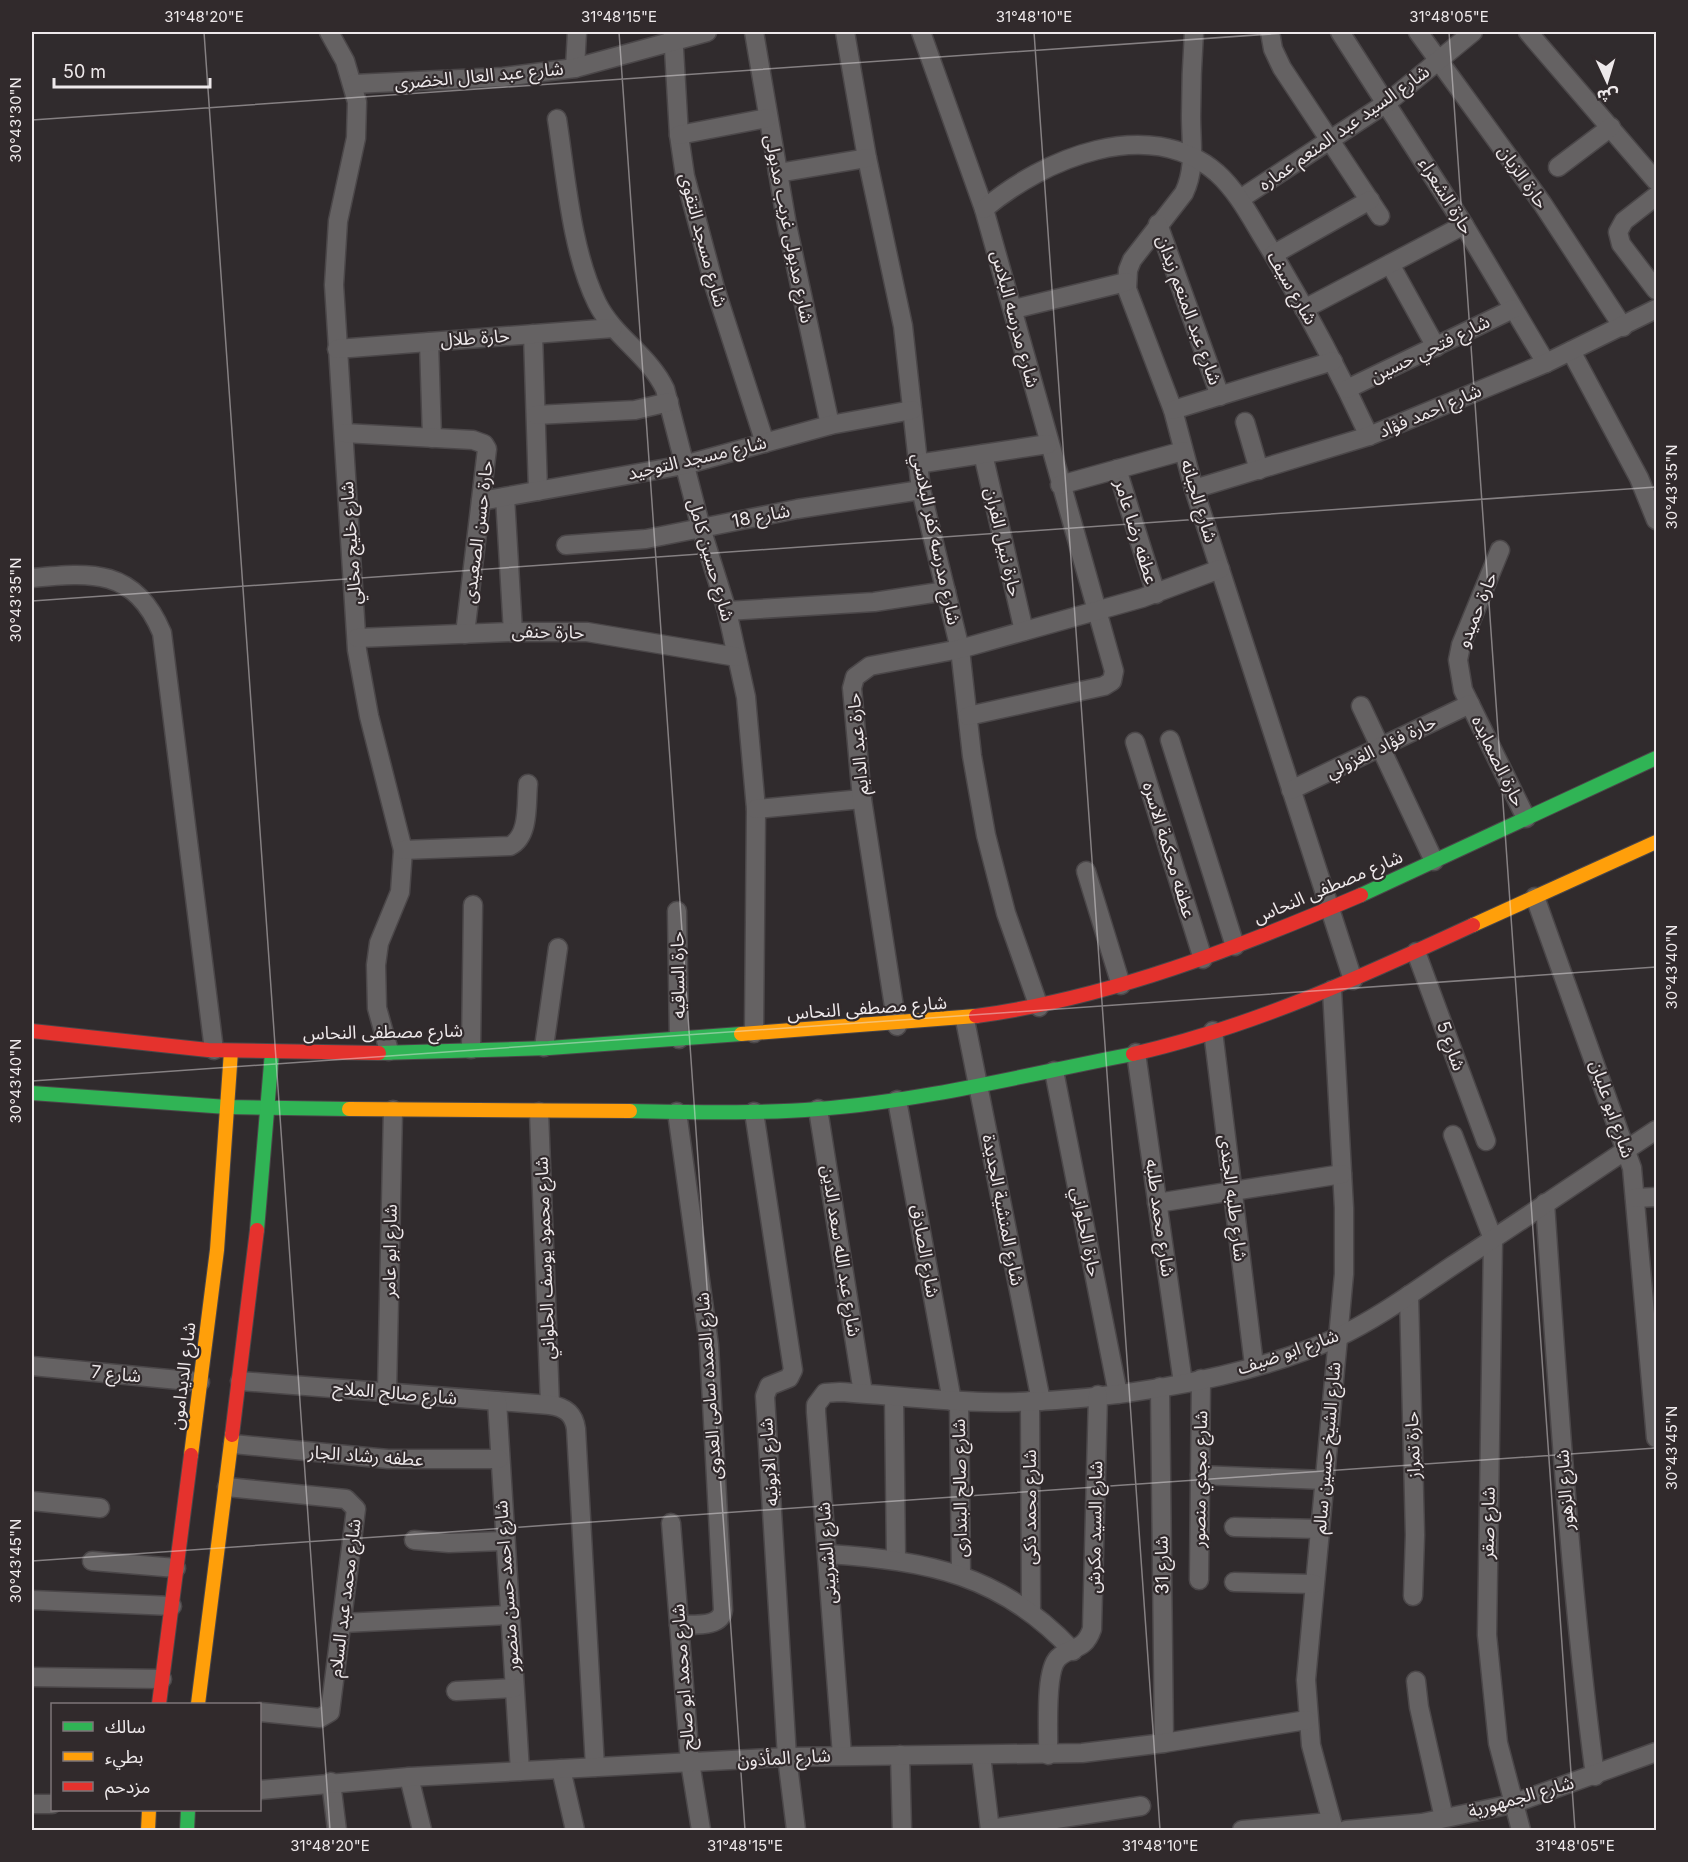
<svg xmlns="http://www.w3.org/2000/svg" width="1688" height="1862" viewBox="0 0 1688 1862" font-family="Inter,'Noto Sans Arabic',sans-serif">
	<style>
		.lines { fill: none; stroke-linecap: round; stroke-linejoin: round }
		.street-casing { stroke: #4b4749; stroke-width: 21 }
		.fast-casing { stroke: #4b4749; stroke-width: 16 }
		.slow-casing { stroke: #4b4749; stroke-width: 16 }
		.jam-casing { stroke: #4b4749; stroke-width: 16 }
		.street { stroke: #656263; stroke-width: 18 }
		.fast { stroke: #30b455; stroke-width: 14 }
		.slow { stroke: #ff9f0a; stroke-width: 14 }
		.jam { stroke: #e5322d; stroke-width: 14 }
		.ticks { fill: none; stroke: #eee9eb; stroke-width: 1.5; stroke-opacity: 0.45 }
		.labels { text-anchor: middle; stroke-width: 4.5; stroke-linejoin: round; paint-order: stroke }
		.street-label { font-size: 18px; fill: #eee9eb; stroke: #312a2c }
		.neatline { fill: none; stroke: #eee9eb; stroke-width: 2 }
		.ticks-label { font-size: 15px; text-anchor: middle; fill: #eee9eb }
	</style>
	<rect width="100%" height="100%" fill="#302b2d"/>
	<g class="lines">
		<defs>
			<g id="street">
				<path d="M329,32L345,61L357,102L356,138L338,221L334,285L357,650L369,716L403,850L400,892L379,943L376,965L377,1008L389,1051"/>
				<path d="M673,32L679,135L685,176L715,288L765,443"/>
				<path d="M754,32L787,225L830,425"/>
				<path d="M845,32L867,158L903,326L921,490L960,649L972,756L986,835L1006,913L1039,1007"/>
				<path d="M921,32L984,209L1114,671L1112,681L1104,686L968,716"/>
				<path d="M1194,32C1192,60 1191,87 1191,116C1191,143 1196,168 1184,193L1132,260L1128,270L1127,289L1173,410L1194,489L1353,980"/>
				<path d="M1270,32L1273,49L1282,68L1380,216"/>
				<path d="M1340,32L1464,225L1546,363"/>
				<path d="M1418,32L1542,203L1623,327"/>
				<path d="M1528,32L1656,181"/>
				<path d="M575,68L577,32"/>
				<path d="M354,84L503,77L575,68L707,32"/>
				<path d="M557,119C566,176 571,250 597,303C614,337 649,355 665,389L701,528L727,611L746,697L756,809L754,1033"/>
				<path d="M679,135L767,118"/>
				<path d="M1558,167L1611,127"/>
				<path d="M778,173L867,158"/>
				<path d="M1656,196L1624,221L1618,232L1621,244L1656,290"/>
				<path d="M1240,199L1388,102L1473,32"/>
				<path d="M984,209C1043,159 1148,114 1217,173C1237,191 1250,216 1264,239C1303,303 1338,369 1369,436"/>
				<path d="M1158,224L1220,396"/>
				<path d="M1274,254L1370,200"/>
				<path d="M1390,264L1436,347"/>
				<path d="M1014,309L1126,282"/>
				<path d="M1304,309L1464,225"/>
				<path d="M533,334L538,491"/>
				<path d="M429,342L432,438"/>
				<path d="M337,349L613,328"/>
				<path d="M1571,351L1639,478L1656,520"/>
				<path d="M1347,389L1513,309"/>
				<path d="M1173,410L1333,361"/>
				<path d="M536,415L635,410L669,402"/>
				<path d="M1245,422L1259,470"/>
				<path d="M344,433L473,440L484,444L487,449L465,634"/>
				<path d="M983,454L1024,631"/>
				<path d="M917,464L1048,444"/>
				<path d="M1117,469L1156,594"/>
				<path d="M1060,485L1183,451"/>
				<path d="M1194,489L1369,436L1546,363L1656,309"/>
				<path d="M505,497L513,632"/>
				<path d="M481,501L684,465L830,425L912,410"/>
				<path d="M566,545L646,539L797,509L921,490"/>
				<path d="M1500,550L1461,645L1458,660L1463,690L1526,818"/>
				<path d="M32,578C91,572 135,568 162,633L214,1050"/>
				<path d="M727,611L874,602L946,591"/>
				<path d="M357,638L513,632H587L737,657"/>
				<path d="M1361,706L1434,861"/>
				<path d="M1170,740L1235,946"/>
				<path d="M1135,742L1203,959"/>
				<path d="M1291,790L1470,704"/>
				<path d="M756,809L862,799"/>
				<path d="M403,850L510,846C530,836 526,803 528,784"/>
				<path d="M1086,871L1121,985"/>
				<path d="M1535,897L1632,1168L1656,1438"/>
				<path d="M677,911L679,1039"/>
				<path d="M1416,952L1486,1141"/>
				<path d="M1332,990L1344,1208V1274L1306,1680L1311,1745L1334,1830"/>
				<path d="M965,1020L1041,1401"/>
				<path d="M897,1026L862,799L852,688L855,677L870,666L960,649L1142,598L1220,569"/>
				<path d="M1213,1031L1254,1365"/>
				<path d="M544,1047L558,948"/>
				<path d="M471,1049L473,905"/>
				<path d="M1136,1053L1183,1383"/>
				<path d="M1054,1071L1118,1394"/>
				<path d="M897,1100L952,1401"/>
				<path d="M818,1109L863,1393"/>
				<path d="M539,1112L550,1405"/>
				<path d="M677,1112L709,1345L723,1610C721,1628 694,1624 679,1625"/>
				<path d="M754,1112L793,1370L789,1378L769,1386L765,1396L787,1757L796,1830"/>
				<path d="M1453,1135L1493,1239L1487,1635L1498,1743L1521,1830"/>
				<path d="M1635,1198L1656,1197"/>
				<path d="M1157,1203L1342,1174"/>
				<path d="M1545,1203C1558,1394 1570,1585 1595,1776"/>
				<path d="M1409,1295L1415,1535L1413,1596"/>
				<path d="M32,1366L200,1382"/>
				<path d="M240,1381L550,1405C565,1407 574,1414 576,1429L595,1767"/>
				<path d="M1160,1387L1164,1743"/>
				<path d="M387,1392L393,1110"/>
				<path d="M894,1397L896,1559"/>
				<path d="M497,1401L520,1771"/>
				<path d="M1030,1401L1031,1612"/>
				<path d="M959,1402L961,1575"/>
				<path d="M233,1444L388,1459H499"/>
				<path d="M1200,1475L1324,1480"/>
				<path d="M227,1487L346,1499L356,1509L330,1712L320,1718L260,1712"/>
				<path d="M32,1501L100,1508"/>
				<path d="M671,1523L690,1762L701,1830"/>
				<path d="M1234,1527L1319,1529"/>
				<path d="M414,1540L449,1543L504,1541"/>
				<path d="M828,1554C929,1561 1001,1574 1073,1651"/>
				<path d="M92,1561L176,1568"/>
				<path d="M1199,1580L1201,1379"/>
				<path d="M1234,1582L1314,1584"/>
				<path d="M32,1600L172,1606"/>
				<path d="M343,1623L509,1615"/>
				<path d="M32,1677L162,1679"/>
				<path d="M1416,1681L1419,1707L1444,1818"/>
				<path d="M456,1691L514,1688"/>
				<path d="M842,1755L816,1412V1405L825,1393L840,1392C889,1395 937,1401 985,1402C1091,1404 1239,1382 1336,1338C1377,1319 1415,1291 1452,1266C1521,1221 1588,1175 1656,1130"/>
				<path d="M900,1755L902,1830"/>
				<path d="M981,1755L990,1830"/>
				<path d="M1048,1755C1049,1734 1044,1672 1058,1658C1072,1645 1084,1652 1092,1629L1098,1395"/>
				<path d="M561,1769L575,1830"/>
				<path d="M409,1777L422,1830"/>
				<path d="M331,1782L337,1830"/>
				<path d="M260,1790L409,1777L787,1757L1082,1753L1164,1743L1307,1720"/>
				<path d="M32,1804H52"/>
				<path d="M990,1829L1141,1806"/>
				<path d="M1242,1830L1330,1822"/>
				<path d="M1346,1830L1422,1823L1512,1804L1656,1752"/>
			</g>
			<g id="fast">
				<path d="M1361,895L1656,758"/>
				<path d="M379,1053L549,1048L741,1034"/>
				<path d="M32,1093L227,1107L349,1109"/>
				<path d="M630,1111C693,1112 756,1114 818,1109C924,1101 1029,1074 1133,1054"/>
				<path d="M257,1230L272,1052"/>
				<path d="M187,1830L188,1810"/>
			</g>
			<g id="slow">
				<path d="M1473,925L1656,842"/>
				<path d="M741,1034L976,1016"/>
				<path d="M349,1109L630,1111"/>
				<path d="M191,1455L217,1250L231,1051"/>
				<path d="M198,1704L232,1435"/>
				<path d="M148,1830L149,1810"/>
			</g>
			<g id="jam">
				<path d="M976,1016C1110,998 1237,948 1361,895"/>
				<path d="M32,1031L208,1050L379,1053"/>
				<path d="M1133,1054C1252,1027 1363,976 1473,925"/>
				<path d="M232,1435L257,1230"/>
				<path d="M159,1704L191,1455"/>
			</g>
		</defs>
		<use href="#street" class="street-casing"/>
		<use href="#fast" class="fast-casing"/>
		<use href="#slow" class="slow-casing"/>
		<use href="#jam" class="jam-casing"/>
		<use href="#street" class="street"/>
		<use href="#fast" class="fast"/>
		<use href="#slow" class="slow"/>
		<use href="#jam" class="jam"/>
	</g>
	<path class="ticks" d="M204,32L330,1830M619,32L745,1830M1034,32L1160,1830M1449,32L1575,1830M32,120L1299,32M32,601L1656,487M32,1081L1656,967M32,1561L1656,1448"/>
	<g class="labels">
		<g class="street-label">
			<text transform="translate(479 76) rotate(-5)" y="6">شارع عبد العال الخضرى</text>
			<text transform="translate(1344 128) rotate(-35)" y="6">شارع السيد عبد المنعم عماره</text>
			<text transform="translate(1523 177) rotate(55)" y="6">حارة الزيان</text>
			<text transform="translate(1446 196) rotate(58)" y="6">حارة الشعراء</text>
			<text transform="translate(789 229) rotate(79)" y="6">شارع مدبولى غريب مدبولى</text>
			<text transform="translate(703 240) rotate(75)" y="6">شارع مسجد التقوى</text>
			<text transform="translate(1292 288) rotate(60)" y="6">شارع سيف</text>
			<text transform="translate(1189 310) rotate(70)" y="6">شارع عبد المنعم زيدان</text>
			<text transform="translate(1015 319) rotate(75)" y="6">شارع مدرسه البلاس</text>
			<text transform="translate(475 338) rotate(-4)" y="6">حارة طلال</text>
			<text transform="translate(1430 349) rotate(-26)" y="6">شارع فتحي حسين</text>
			<text transform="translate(1430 411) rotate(-23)" y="6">شارع احمد فؤاد</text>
			<text transform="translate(697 458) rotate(-13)" y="6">شارع مسجد التوحيد</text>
			<text transform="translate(1199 501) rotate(73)" y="6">شارع الجبانه</text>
			<text transform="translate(761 516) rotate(-11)" y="6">شارع 18</text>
			<text transform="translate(478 532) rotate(-83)" y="6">حارة حسن الصعيدى</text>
			<text transform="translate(1136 532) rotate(73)" y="6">عطفه رضا عامر</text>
			<text transform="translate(936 539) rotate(78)" y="6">شارع مدرسه كفر البلاسي</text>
			<text transform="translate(1003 542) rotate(77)" y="6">حارة نبيل الفران</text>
			<text transform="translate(351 543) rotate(-94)" y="6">شارع خليج مخالي</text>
			<text transform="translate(711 560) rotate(74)" y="6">شارع حسين كامل</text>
			<text transform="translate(1477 610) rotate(-68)" y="6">حارة حميدو</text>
			<text transform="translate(548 632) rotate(1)" y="6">حارة حنفى</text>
			<text transform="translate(858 744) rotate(-95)" y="6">حارة عبد الدايم</text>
			<text transform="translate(1381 747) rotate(-26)" y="6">حارة فؤاد الغزولي</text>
			<text transform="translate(1498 761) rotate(64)" y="6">حارة الصمايده</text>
			<text transform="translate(1169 850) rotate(73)" y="6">عطفه محكمة الاسره</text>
			<text transform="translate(1328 887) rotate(-23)" y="6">شارع مصطفى النحاس</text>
			<text transform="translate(678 975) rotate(-91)" y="6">حارة الساقيه</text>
			<text transform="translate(867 1008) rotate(-4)" y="6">شارع مصطفى النحاس</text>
			<text transform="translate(383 1032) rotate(-1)" y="6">شارع مصطفى النحاس</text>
			<text transform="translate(1451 1046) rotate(70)" y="6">شارع 5</text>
			<text transform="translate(1612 1109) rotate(71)" y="6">شارع ابو عليان</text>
			<text transform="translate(1233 1198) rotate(83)" y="6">شارع طلبه الجندى</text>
			<text transform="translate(1003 1210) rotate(79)" y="6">شارع المنشية الجديدة</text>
			<text transform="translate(1160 1218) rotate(82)" y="6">شارع محمد طلبه</text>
			<text transform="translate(1086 1232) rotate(79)" y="6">حارة الحلواني</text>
			<text transform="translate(390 1251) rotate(-89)" y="6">شارع ابو عامر</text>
			<text transform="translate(841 1251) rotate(81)" y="6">شارع عبد الله سعد الدين</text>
			<text transform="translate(925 1251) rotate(80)" y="6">شارع الصادق</text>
			<text transform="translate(545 1258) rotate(-92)" y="6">شارع محمود يوسف الحلواني</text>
			<text transform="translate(1288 1352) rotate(-19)" y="6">شارع ابو ضيف</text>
			<text transform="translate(116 1374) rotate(5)" y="6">شارع 7</text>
			<text transform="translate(183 1376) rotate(-83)" y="6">شارع الديدامون</text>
			<text transform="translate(709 1386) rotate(-94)" y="6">شارع العمده سامى العدوى</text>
			<text transform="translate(395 1393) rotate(5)" y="6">شارع صالح الملاح</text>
			<text transform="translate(1413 1445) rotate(-92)" y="6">حارة تمراز</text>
			<text transform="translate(1327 1448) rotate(-85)" y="6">شارع الشيخ حسين سالم</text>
			<text transform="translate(366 1456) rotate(4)" y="6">عطفه رشاد الجار</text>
			<text transform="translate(769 1462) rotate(-94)" y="6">شارع الابونيه</text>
			<text transform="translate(1200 1479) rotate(-89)" y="6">شارع مجدي منصور</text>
			<text transform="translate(960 1488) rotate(-91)" y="6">شارع صالح البندارى</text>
			<text transform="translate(1565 1490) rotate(-94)" y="6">شارع الزهور</text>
			<text transform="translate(1030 1507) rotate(-90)" y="6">شارع محمد ذكى</text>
			<text transform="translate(1488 1523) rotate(-89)" y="6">شارع صقر</text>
			<text transform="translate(1095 1527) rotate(-89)" y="6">شارع السيد مكرش</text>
			<text transform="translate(827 1553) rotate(-94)" y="6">شارع الشربينى</text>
			<text transform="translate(1162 1565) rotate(-91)" y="6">شارع 31</text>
			<text transform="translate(507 1586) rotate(-94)" y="6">شارع احمد حسن منصور</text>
			<text transform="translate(345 1598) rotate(-83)" y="6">شارع محمد عبد السلام</text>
			<text transform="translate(683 1677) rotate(-94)" y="6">شارع محمد ابو صالح</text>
			<text transform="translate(784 1758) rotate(-3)" y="6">شارع المأذون</text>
			<text transform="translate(1521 1797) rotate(-16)" y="6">شارع الجمهورية</text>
		</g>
	</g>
	<rect width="1688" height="1862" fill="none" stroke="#312a2c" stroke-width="66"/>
	<rect x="51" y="1703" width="210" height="108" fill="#312a2c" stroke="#7d7678" stroke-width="1.5"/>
	<rect x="63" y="1722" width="30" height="9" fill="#30b455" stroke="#7d7678" stroke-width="1.5"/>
	<text x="105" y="1733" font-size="18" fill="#eee9eb">سالك</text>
	<rect x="63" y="1752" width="30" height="9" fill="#ff9f0a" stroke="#7d7678" stroke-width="1.5"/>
	<text x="105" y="1763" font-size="18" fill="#eee9eb">بطيء</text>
	<rect x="63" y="1782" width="30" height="9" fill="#e5322d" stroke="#7d7678" stroke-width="1.5"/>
	<text x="105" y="1793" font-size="18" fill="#eee9eb">مزدحم</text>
	<g transform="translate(1607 81) rotate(176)" stroke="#312a2c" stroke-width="4.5" paint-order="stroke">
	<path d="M0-4.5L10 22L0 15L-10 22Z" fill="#eee9eb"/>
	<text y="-9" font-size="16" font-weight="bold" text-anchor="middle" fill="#eee9eb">ش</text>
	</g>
	<path d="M54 78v9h156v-9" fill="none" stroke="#eee9eb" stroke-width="3"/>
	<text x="63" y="78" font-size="18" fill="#eee9eb" stroke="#312a2c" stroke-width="4.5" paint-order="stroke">50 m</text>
	<rect x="33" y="33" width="1622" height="1796" class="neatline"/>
	<g class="ticks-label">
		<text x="204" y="22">31°48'20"E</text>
		<text x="619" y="22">31°48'15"E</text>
		<text x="1034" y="22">31°48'10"E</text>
		<text x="1449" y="22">31°48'05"E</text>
		<text transform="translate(16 120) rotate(-90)" y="5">30°43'30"N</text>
		<text transform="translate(1672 487) rotate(-90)" y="5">30°43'35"N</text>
		<text transform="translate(16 600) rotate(-90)" y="5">30°43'35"N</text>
		<text transform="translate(1672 967) rotate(-90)" y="5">30°43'40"N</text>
		<text transform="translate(16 1081) rotate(-90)" y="5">30°43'40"N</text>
		<text transform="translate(1672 1448) rotate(-90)" y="5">30°43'45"N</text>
		<text transform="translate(16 1561) rotate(-90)" y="5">30°43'45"N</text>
		<text x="330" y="1851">31°48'20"E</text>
		<text x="745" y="1851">31°48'15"E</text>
		<text x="1160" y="1851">31°48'10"E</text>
		<text x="1575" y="1851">31°48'05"E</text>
	</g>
</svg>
